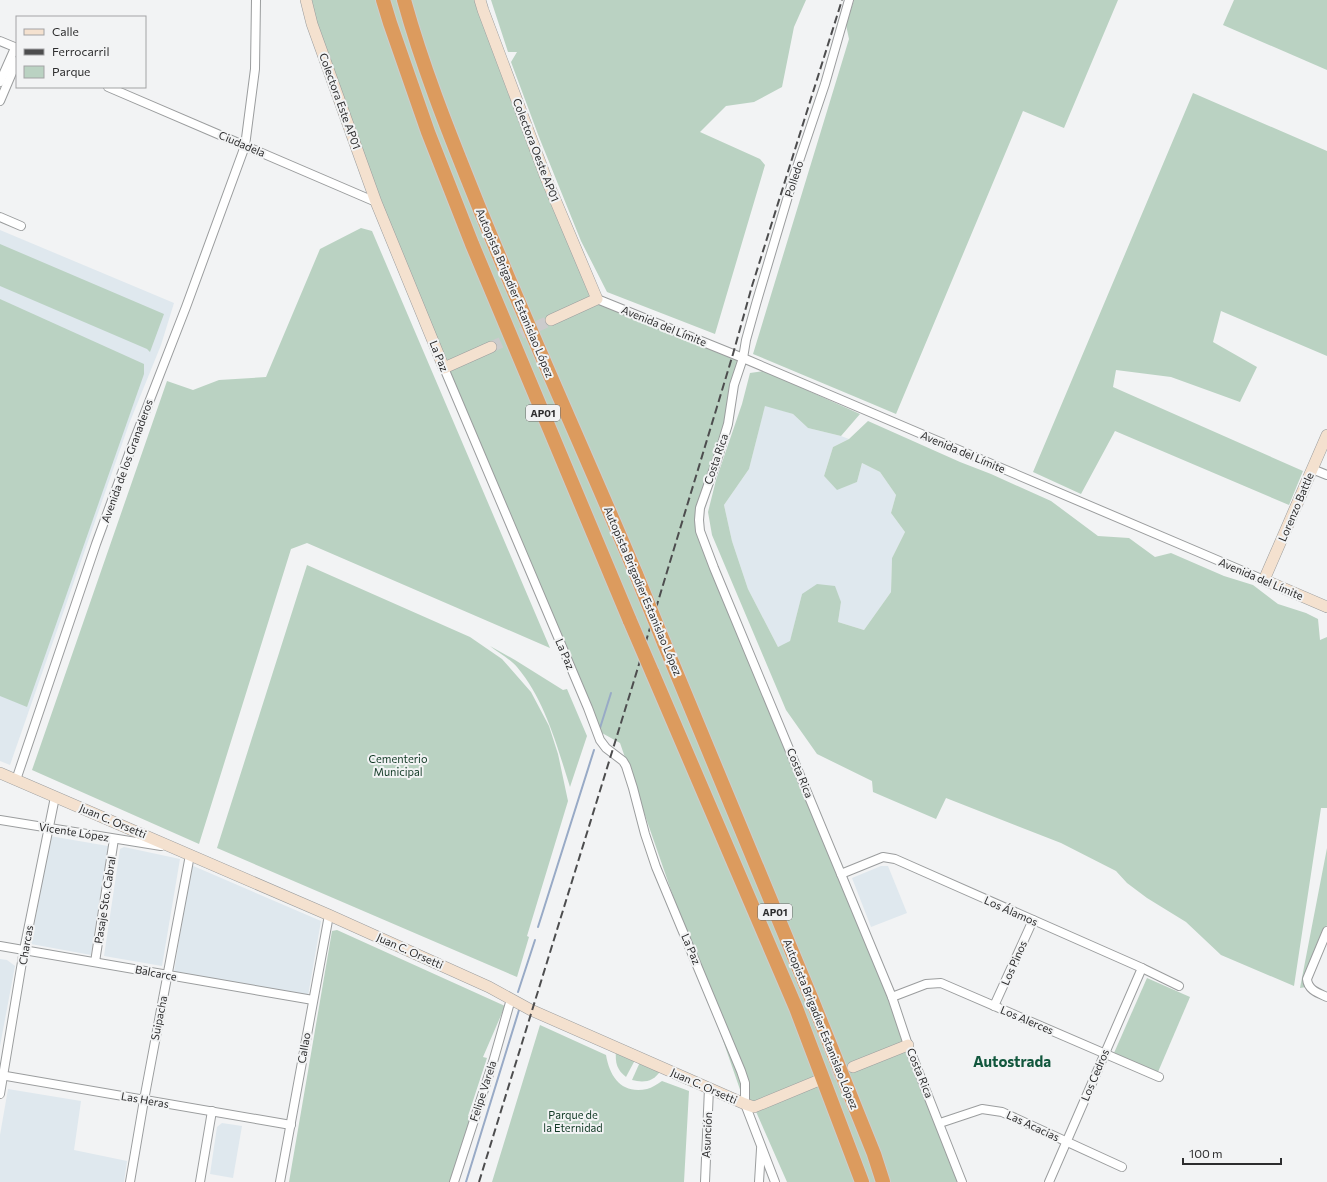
<svg xmlns="http://www.w3.org/2000/svg" width="1327" height="1182" viewBox="0 0 1327 1182" font-family="Commissioner,sans-serif">
	<style>
		.built { fill: #dfe8ee }
		.green { fill: #bad2c2 }
		.lines { fill: none; stroke-linecap: round; stroke-linejoin: round }
		.stream { stroke: #98aac6; stroke-width: 2 }
		.secondary-tunnel { stroke: #cbcbcc; stroke-width: 11; stroke-dasharray: 11 5.5; stroke-linecap: butt }
		.street-casing { stroke: #9b9d9e; stroke-width: 10 }
		.secondary-casing { stroke: #9b9d9e; stroke-width: 12 }
		.highway-casing { stroke: #cdcdcd; stroke-width: 16 }
		.street { stroke: #fff; stroke-width: 8 }
		.secondary { stroke: #f4e1cf; stroke-width: 11 }
		.highway { stroke: #dc9b5e; stroke-width: 14 }
		.rail { stroke: #4d4d4e; stroke-width: 2; stroke-dasharray: 8 4; stroke-linecap: butt }
		.highway-bridge-casing { stroke: #cdcdcd; stroke-width: 16; stroke-linecap: butt }
		.highway-bridge { stroke: #dc9b5e; stroke-width: 14 }
		.labels { text-anchor: middle; stroke-width: 4; stroke-linejoin: round; paint-order: stroke }
		.shield { fill: #f2f3f4; stroke: #686869; stroke-width: 1 }
		.shield-label { font-size: 10px; font-weight: bold; fill: #2d2d2e }
		.street-label { font-size: 11px; fill: #2d2d2e; stroke: #f2f3f4 }
		.park-label { font-size: 11px; fill: #0e3722; stroke: #f2f3f4 }
		.district-label { font-size: 15px; font-weight: bold; fill: #12573d; stroke: #f2f3f4 }
	</style>
	<rect width="100%" height="100%" fill="#f2f3f4"/>
	<g class="built">
		<path d="M0,230L174,303L161,345L129,424L10,765L0,761Z"/>
		<path d="M765,405L793,414L808,428L841,436L849,439L833,447L824,476L837,489L857,482L862,463L880,472L896,495L891,513L905,532L892,558L891,592L864,630L838,622L841,602L802,594L790,642L778,647L748,589L732,541L724,505L749,469Z"/>
		<path d="M50,836L108,846L91,955L31,944Z"/>
		<path d="M124,847L180,859L162,966L104,956L120,849Z"/>
		<path d="M191,865L321,921L308,996L174,972Z"/>
		<path d="M881,866H888L907,913L871,927L852,878Z"/>
		<path d="M0,959L7,960L15,966L0,1046Z"/>
		<path d="M8,1089L81,1101L74,1150L127,1161L124,1182H0V1135Z"/>
		<path d="M222,1123L242,1126L233,1178L210,1174L217,1127Z"/>
	</g>
	<g class="green">
		<path d="M306,0H480L597,299L743,358L699,520L962,1182H787L754,1107L745,1104L620,743L602,733L588,708L444,368Z"/>
		<path d="M491,0H806L794,27L782,87L754,102L726,106L700,132L760,159L765,165L715,334L607,292L581,241L539,137L511,62L517,52H508Z"/>
		<path d="M854,0H1118L1064,128L1023,111L896,414L870,403L753,354L849,39L846,25Z"/>
		<path d="M1234,0H1327V70L1223,25Z"/>
		<path d="M1193,93L1327,151V356L1221,311L1213,342L1257,367L1240,402L1171,377L1116,370L1113,387L1303,471L1289,505L1115,431L1081,494L1033,472Z"/>
		<path d="M361,228L372,231L550,648L307,543L291,549L199,844L32,770L167,381L193,390L219,380L266,377L320,249Z"/>
		<path d="M0,244L164,314L150,352L147,349L0,286Z"/>
		<path d="M0,299L144,364V374L27,707L0,696Z"/>
		<path d="M764,371L860,414L841,436L808,428L793,414L765,406L749,469L724,505L732,541L748,589L778,647L790,641L802,594L817,584L835,586L841,602L838,622L864,630L891,592L892,558L905,532L891,513L896,495L880,472L862,463L857,482L837,490L824,476L833,447L849,439L868,421L960,462L991,474L1051,501L1098,536L1129,538L1155,557L1171,553L1224,576L1253,585L1278,604L1306,613L1318,619L1320,640L1327,637V808H1321L1294,986L1221,955L1186,922L1147,898L1127,883L1116,871L1061,843L946,798L936,819L873,792L872,781L817,754L786,710L712,535L708,512L716,480L742,404L750,373Z"/>
		<path d="M307,565L470,637L502,659L531,692L549,726L558,754L568,801L527,936L529,937L517,977L217,848Z"/>
		<path d="M490,646L515,660L563,690L567,689L587,736L570,787C557,746 545,700 517,667C510,659 499,653 490,646Z"/>
		<path d="M1327,848V925L1305,980L1306,987L1300,988Z"/>
		<path d="M337,930L505,1006L483,1057L487,1058L468,1116L471,1117L451,1182H289L332,931Z"/>
		<path d="M1147,978L1190,997L1158,1072L1114,1053Z"/>
		<path d="M540,1025L606,1055C610,1078 622,1094 647,1089C652,1088 657,1084 662,1081L689,1091L684,1182H492Z"/>
		<path d="M616,1051L635,1060L626,1077C617,1070 615,1063 616,1051Z"/>
		<path d="M640,1062L660,1071C654,1082 643,1083 632,1080Z"/>
	</g>
	<g class="lines">
		<g class="stream">
			<path d="M600,728L611,693"/>
			<path d="M538,927L594,750"/>
			<path d="M518,992L535,940"/>
			<path d="M466,1182L519,1010"/>
		</g>
		<g class="secondary-tunnel">
			<path d="M491,347L551,320"/>
			<path d="M817,1081L848,1069"/>
		</g>
		<defs>
			<g id="street">
				<path d="M849,0L825,84L794,176L756,304L746,340L743,358L734,385L728,424L718,457L700,508L699,520L700,531L714,568L892,997L908,1045L962,1182"/>
				<path d="M0,41L17,48"/>
				<path d="M0,82L15,48"/>
				<path d="M108,87L376,202"/>
				<path d="M0,101L17,61"/>
				<path d="M0,217L21,226"/>
				<path d="M597,299L743,358L1264,580"/>
				<path d="M444,368L588,708L600,740L606,748L623,761L626,766L633,788L645,834L656,867L741,1071L745,1083V1104L775,1182"/>
				<path d="M1312,469L1327,475"/>
				<path d="M16,780L96,544L130,451L186,307L245,146L255,69L256,0"/>
				<path d="M0,820L161,846"/>
				<path d="M841,874L883,857L895,859L1142,968L1179,986"/>
				<path d="M1327,931L1307,979C1308,990 1318,993 1327,997"/>
				<path d="M0,946L313,1000"/>
				<path d="M95,962L114,839"/>
				<path d="M892,997L926,984L941,983L1159,1077"/>
				<path d="M994,1006L1033,920"/>
				<path d="M0,1075L291,1125"/>
				<path d="M0,1094L24,950L55,797"/>
				<path d="M940,1123L982,1109L1002,1112L1122,1167"/>
				<path d="M130,1182L144,1100L190,855"/>
				<path d="M200,1182L212,1111"/>
				<path d="M280,1182L329,915"/>
				<path d="M454,1182L493,1062L511,999"/>
				<path d="M705,1182L709,1088"/>
				<path d="M759,1182L761,1149"/>
				<path d="M1049,1182L1142,968"/>
			</g>
			<g id="secondary">
				<path d="M306,0L312,24L376,202L444,368L491,347"/>
				<path d="M480,0L483,10L546,178L597,299L551,320"/>
				<path d="M1327,435L1264,580L1327,607"/>
				<path d="M0,773L329,915L489,987L531,1010L745,1104L754,1107L817,1081"/>
				<path d="M853,1067L908,1045"/>
			</g>
			<g id="highway">
				<path d="M383,0L390,23L428,132L472,244L630,621"/>
				<path d="M404,0C422,65 447,128 472,190C524,320 582,446 636,574"/>
				<path d="M664,643L812,1000L874,1154L883,1182"/>
				<path d="M652,672L796,1008L862,1182"/>
			</g>
		</defs>
		<use href="#street" class="street-casing"/>
		<use href="#secondary" class="secondary-casing"/>
		<use href="#highway" class="highway-casing"/>
		<use href="#street" class="street"/>
		<use href="#secondary" class="secondary"/>
		<use href="#highway" class="highway"/>
		<path class="rail" d="M479,1182L633,684L733,354L752,286L842,0"/>
		<defs>
			<g id="highway-bridge">
				<path d="M636,574L664,643"/>
				<path d="M630,621L652,672"/>
			</g>
		</defs>
		<use href="#highway-bridge" class="highway-bridge-casing"/>
		<use href="#highway-bridge" class="highway-bridge"/>
	</g>
	<g class="labels">
		<g class="shield">
			<rect x="526" y="405" width="34" height="16" rx="3"/>
			<rect x="758" y="904" width="34" height="16" rx="3"/>
		</g>
		<g class="shield-label">
			<text x="543" y="417">AP01</text>
			<text x="775" y="916">AP01</text>
		</g>
		<g class="street-label">
			<text transform="translate(340 101) rotate(70)" y="4">Colectora Este AP01</text>
			<text transform="translate(242 144) rotate(23)" y="4">Ciudadela</text>
			<text transform="translate(536 150) rotate(69)" y="4">Colectora Oeste AP01</text>
			<text transform="translate(794 179) rotate(-72)" y="4">Polledo</text>
			<text transform="translate(515 293) rotate(67)" y="4">Autopista Brigadier Estanislao López</text>
			<text transform="translate(664 326) rotate(22)" y="4">Avenida del Límite</text>
			<text transform="translate(439 356) rotate(68)" y="4">La Paz</text>
			<text transform="translate(963 452) rotate(23)" y="4">Avenida del Límite</text>
			<text transform="translate(716 459) rotate(-71)" y="4">Costa Rica</text>
			<text transform="translate(127 461) rotate(-70)" y="4">Avenida de los Granaderos</text>
			<text transform="translate(1296 507) rotate(-67)" y="4">Lorenzo Battle</text>
			<text transform="translate(1261 579) rotate(23)" y="4">Avenida del Límite</text>
			<text transform="translate(643 591) rotate(67)" y="4">Autopista Brigadier Estanislao López</text>
			<text transform="translate(565 654) rotate(67)" y="4">La Paz</text>
			<text transform="translate(800 773) rotate(68)" y="4">Costa Rica</text>
			<text transform="translate(113 821) rotate(23)" y="4">Juan C. Orsetti</text>
			<text transform="translate(74 832) rotate(9)" y="4">Vicente López</text>
			<text transform="translate(105 900) rotate(-81)" y="4">Pasaje Sto. Cabral</text>
			<text transform="translate(1011 911) rotate(24)" y="4">Los Álamos</text>
			<text transform="translate(26 945) rotate(-80)" y="4">Charcas</text>
			<text transform="translate(691 949) rotate(67)" y="4">La Paz</text>
			<text transform="translate(410 951) rotate(24)" y="4">Juan C. Orsetti</text>
			<text transform="translate(1014 963) rotate(-66)" y="4">Los Pinos</text>
			<text transform="translate(156 973) rotate(11)" y="4">Balcarce</text>
			<text transform="translate(159 1018) rotate(-79)" y="4">Suipacha</text>
			<text transform="translate(1027 1020) rotate(23)" y="4">Los Alerces</text>
			<text transform="translate(821 1024) rotate(68)" y="4">Autopista Brigadier Estanislao López</text>
			<text transform="translate(304 1048) rotate(-80)" y="4">Callao</text>
			<text transform="translate(920 1073) rotate(68)" y="4">Costa Rica</text>
			<text transform="translate(1095 1075) rotate(-67)" y="4">Los Cedros</text>
			<text transform="translate(704 1086) rotate(24)" y="4">Juan C. Orsetti</text>
			<text transform="translate(483 1091) rotate(-72)" y="4">Felipe Varela</text>
			<text transform="translate(145 1100) rotate(10)" y="4">Las Heras</text>
			<text transform="translate(1033 1126) rotate(25)" y="4">Las Acacias</text>
			<text transform="translate(707 1135) rotate(-87)" y="4">Asunción</text>
		</g>
		<g class="park-label">
			<text x="398" y="763">Cementerio<tspan x="398" dy="13">Municipal</tspan></text>
			<text x="573" y="1119">Parque de<tspan x="573" dy="13">la Eternidad</tspan></text>
		</g>
		<g class="district-label">
			<text x="1012" y="1067">Autostrada</text>
		</g>
	</g>
	<rect x="16" y="16" width="130" height="72" fill="#f2f3f4" stroke="#a3a4a5"/>
	<rect x="24" y="29" width="20" height="6" fill="#f4e1cf" stroke="#a3a4a5"/>
	<text x="52" y="36" font-size="12" fill="#2d2d2e">Calle</text>
	<rect x="24" y="49" width="20" height="6" fill="#4d4d4e" stroke="#a3a4a5"/>
	<text x="52" y="56" font-size="12" fill="#2d2d2e">Ferrocarril</text>
	<rect x="24" y="66" width="20" height="12" fill="#bad2c2" stroke="#a3a4a5"/>
	<text x="52" y="76" font-size="12" fill="#2d2d2e">Parque</text>
	<path d="M1183 1158v6h98v-6" fill="none" stroke="#2d2d2e" stroke-width="2"/>
	<text x="1189" y="1158" font-size="12" fill="#2d2d2e" stroke="#f2f3f4" stroke-width="3" paint-order="stroke">100 m</text>
</svg>
